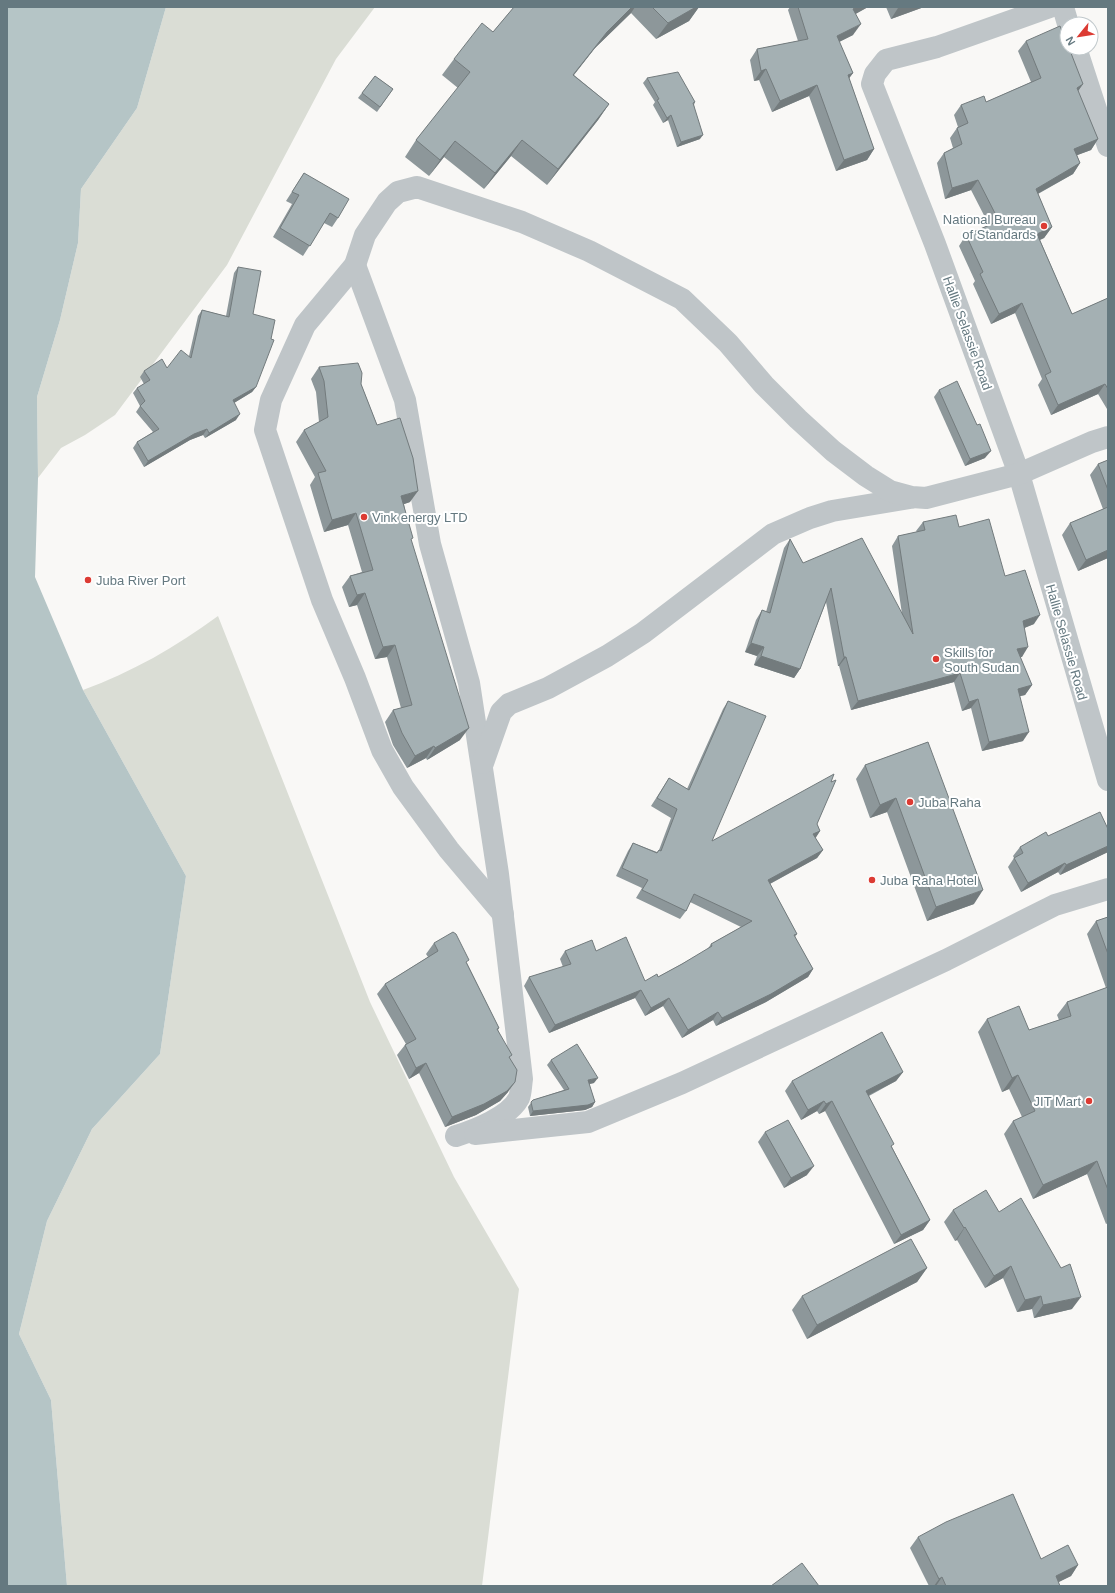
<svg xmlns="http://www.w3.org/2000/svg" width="1115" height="1593" viewBox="0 0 1115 1593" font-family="Helvetica,sans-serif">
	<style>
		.green { fill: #daddd5 }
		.water { fill: #b5c5c6 }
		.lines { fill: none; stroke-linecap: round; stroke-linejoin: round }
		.street { stroke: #bfc5c8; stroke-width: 22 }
		.wall { fill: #8d979a }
		.shaded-wall { fill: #737b7d }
		.building { fill: #a4b0b3; stroke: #737b7d }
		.poi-dot { fill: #dc3b33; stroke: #fff; stroke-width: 1.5 }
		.labels { text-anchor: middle; stroke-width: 4; stroke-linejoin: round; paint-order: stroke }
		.poi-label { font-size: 13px; fill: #657980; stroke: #fff; text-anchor: start }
		.street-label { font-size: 13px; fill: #657980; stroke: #fff }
	</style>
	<rect width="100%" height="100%" fill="#f9f8f6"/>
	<g class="green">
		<path d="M166,7H375L336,59L227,265L115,415L85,435L61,448L38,478L37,397L60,320L78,243L81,189L137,108Z"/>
		<path d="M218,616L370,1002L454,1177L519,1289L482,1586H67L51,1400L19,1334L47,1221L92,1129L160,1054L186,876L83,690C132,672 176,647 218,616Z"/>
	</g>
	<path class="water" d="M7,7H166L137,108L81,189L78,243L60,320L37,397L38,478L35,577L83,690L186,876L160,1054L92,1129L47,1221L19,1334L51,1400L67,1586H7Z"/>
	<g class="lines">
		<g class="street">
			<path d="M1050,7L937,47L886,60L875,74L872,84L935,244L1019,474L1108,780"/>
			<path d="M1063,7L1068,24"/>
			<path d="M1076,48L1108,146"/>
			<path d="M355,265L405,400L430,544L469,683L498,874L522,1079C521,1085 521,1093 519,1098C509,1117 475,1130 456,1136"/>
			<path d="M483,763L501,712L509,704L548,688L607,656L643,633L773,534L810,518L832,511L910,498"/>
			<path d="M503,914L449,850L403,787L382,750L355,678L322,600L265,430L271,400L305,325L355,265L365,235L387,202L398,192L417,187L522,222L589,251L682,299L728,343L764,385L798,419L833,451L866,476L890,491L912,497L926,498L1019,474L1092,442L1108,437"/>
			<path d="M475,1134L588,1122L682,1083L946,960L1055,905L1108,889"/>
		</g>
	</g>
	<g class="wall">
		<path d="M514,7H699L689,21L656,39L631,13L595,48L574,75L609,104L598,120L547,185L511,156L484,189L444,157L429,176L405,157L416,140L458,88L442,75L454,59L493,32Z"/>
		<path d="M790,7H868L855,14L853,35L839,42L853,73L849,78L874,149L867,160L836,171L809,96L772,112L759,80L754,81L750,60L757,49L798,41L788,10Z"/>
		<path d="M886,7H924L891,19Z"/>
		<path d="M1026,41L1083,84L1078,91L1098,139L1091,150L1077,155L1080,163L1073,174L1038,194L1052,227L1044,238L1040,240L1072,314L1108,298V409H1107L1098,394L1051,415L1038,385L1042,379L1015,313L991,324L973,284L975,281L959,246L966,235L989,225L971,190L945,199L937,163L944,153L953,148L950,138L957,128L958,127L954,115L961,105L986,102L1031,82L1018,51Z"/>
		<path d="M375,76L393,89L377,112L358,98Z"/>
		<path d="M647,78L695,102L694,105L700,139L677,147L668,120L663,123L653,105L655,102L643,83Z"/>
		<path d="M304,173L338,218L332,227L324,223L303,256L273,237L292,204L286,201Z"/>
		<path d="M238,267L253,314L256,387L252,392L234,403L236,420L205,438L203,435L190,440L144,467L133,448L137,442L153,432L136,412L140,406L133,393L137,388L144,384L140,377L144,371L167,368L189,356L198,316L202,310L226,316L234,273Z"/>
		<path d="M319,367L361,384L377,425L410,502L404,504L411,541L460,740L427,760L426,758L407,768L393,745L385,722L393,710L401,708L387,657L375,659L357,605L349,607L342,587L350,576L362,572L348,525L324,532L310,485L315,477L296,442L304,430L319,422L316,392L311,379Z"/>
		<path d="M939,390L977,425L985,458L965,466L934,397Z"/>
		<path d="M1108,460V558L1078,571L1062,535L1070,523L1103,509L1090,475L1098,464Z"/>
		<path d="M923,522L959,527L1005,576L1034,624L1024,628L1022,657H1020L1032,685L1025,695L1020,696L1023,741L982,751L971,708L962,711L954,682L851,710L839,666H838L826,602L800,669L794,678L754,665L757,656L745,652L756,620L762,610L766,612L784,548L790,539L803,563L902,614L892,546L898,536L917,532L916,531Z"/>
		<path d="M728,701L712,841L831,782L817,824L820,831L815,838L823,850L817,858L770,884L797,934L795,937L813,969L808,977L766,1002L716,1026L713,1020L682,1038L663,1006L645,1016L635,998L549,1033L524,986L529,977L563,967L560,959L565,951H596L645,981L658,977L707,950L711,944L741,927L690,902L686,911L680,919L636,898L642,888L616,876L628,851L633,843L657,852L659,850L671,818L651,806L669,778L687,789L723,709Z"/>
		<path d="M928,742L974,904L927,921L887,812L870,818L856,779L865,765Z"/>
		<path d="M1108,829V852L1060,875L1058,872L1021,892L1008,867L1014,858L1013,856L1020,847L1048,836Z"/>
		<path d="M1108,917V1223L1106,1224L1087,1174L1033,1199L1004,1134L1013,1121L1022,1117L1009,1089L1002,1092L978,1032L987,1019L1029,1030L1059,1020L1057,1015L1067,1002L1106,988L1087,934L1096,921Z"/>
		<path d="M434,943L467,963L499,1028L498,1030L510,1058L508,1092L500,1101L476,1115L445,1127L419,1073L409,1079L397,1055L405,1045L406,1044L377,994L385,984L428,957L426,954Z"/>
		<path d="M551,1060L594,1083L589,1084L595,1102L592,1107L585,1110L530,1116L528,1107L533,1100L564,1090L547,1065Z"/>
		<path d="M903,1072L896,1081L869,1096L892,1147L930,1220L923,1230L894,1244L825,1111L819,1114L817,1111L801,1120L785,1091L792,1081Z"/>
		<path d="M765,1132L807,1175L784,1188L758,1142Z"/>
		<path d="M953,1210L999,1212L1072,1309L1034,1318L1032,1309L1017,1312L1003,1278L985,1288L957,1240L955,1241L944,1222Z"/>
		<path d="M927,1268L917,1282L807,1339L792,1310L802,1296Z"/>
		<path d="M918,1537L1041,1559L1078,1565L1071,1576L1058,1582L1060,1586H929L910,1548Z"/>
	</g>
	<g class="shaded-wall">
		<path d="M632,7H635L631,13L595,48L561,91L573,75L607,32Z"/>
		<path d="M696,7H699L689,21L656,39L668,23Z"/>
		<path d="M856,7H868L845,20L853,9Z"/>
		<path d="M901,7H924L891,19L898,8Z"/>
		<path d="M861,24L853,35L829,47L837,36Z"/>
		<path d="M766,69L759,80L754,81L761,71Z"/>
		<path d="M853,73L845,84L848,75Z"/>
		<path d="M1083,84L1076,94L1077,88Z"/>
		<path d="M817,85L809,96L772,112L780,101Z"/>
		<path d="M609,104L598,120L547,185L558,169Z"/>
		<path d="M671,115L668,120L663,123L667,118Z"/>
		<path d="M703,135L700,139L677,147L681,142Z"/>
		<path d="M1098,139L1091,150L1067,159L1074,149Z"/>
		<path d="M522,140L511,156L484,189L495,173Z"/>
		<path d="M455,141L444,157L429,176L440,160Z"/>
		<path d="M874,149L867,160L836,171L844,160Z"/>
		<path d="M1080,163L1073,174L1028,199L1036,189Z"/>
		<path d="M978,180L971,190L945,199L952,188Z"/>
		<path d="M1052,227L1044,238L1030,244L1037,234Z"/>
		<path d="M1022,303L1015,313L991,324L999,314Z"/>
		<path d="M1105,384L1098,394L1051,415L1058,405Z"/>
		<path d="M256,387L252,392L229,406L233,400Z"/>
		<path d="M240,414L236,420L205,438L209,433Z"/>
		<path d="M207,429L203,435L190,440L144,467L148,461L194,434Z"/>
		<path d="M991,451L985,458L965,466L970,459Z"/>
		<path d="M418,491L410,502L393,508L401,496Z"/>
		<path d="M356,513L348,525L324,532L332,520Z"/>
		<path d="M1108,550V558L1078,571L1086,560Z"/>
		<path d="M365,593L357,605L349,607L357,595Z"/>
		<path d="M1040,615L1034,624L1017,631L1023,621Z"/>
		<path d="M751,643L764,647L757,656L745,652Z"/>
		<path d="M395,645L387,657L375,659L383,647Z"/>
		<path d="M1028,647L1022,657L1010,658L1017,649Z"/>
		<path d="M761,656L800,669L794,678L754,665Z"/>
		<path d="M844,657H846L839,666H838Z"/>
		<path d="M960,673L954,682L851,710L858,701Z"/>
		<path d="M1032,685L1025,695L1012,698L1018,689Z"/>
		<path d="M978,699L971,708L962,711L969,702Z"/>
		<path d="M469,728L460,740L427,760L435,748Z"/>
		<path d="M1029,732L1023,741L982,751L989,742Z"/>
		<path d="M434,746L426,758L407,768L415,756Z"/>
		<path d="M896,798L887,812L870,818L880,805Z"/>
		<path d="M820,831L815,839L813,834Z"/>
		<path d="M1108,846V852L1060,875L1066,865Z"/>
		<path d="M823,850L817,858L762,888L768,880Z"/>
		<path d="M1065,863L1058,872L1021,892L1028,883Z"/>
		<path d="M983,890L974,904L927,921L936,907Z"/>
		<path d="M813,969L808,977L766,1002L716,1026L722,1018Z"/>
		<path d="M641,990L635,998L549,1033L555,1025Z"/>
		<path d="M669,998L663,1006L645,1016L651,1008Z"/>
		<path d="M718,1012L713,1020L682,1038L688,1030Z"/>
		<path d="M426,1063L419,1073L409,1079L416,1068Z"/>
		<path d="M903,1072L896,1081L859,1100L866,1091Z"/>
		<path d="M1018,1075L1009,1089L1002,1092L1012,1078Z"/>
		<path d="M598,1078L594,1083L585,1085L588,1080Z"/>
		<path d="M515,1082L508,1092L500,1101L476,1115L445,1127L452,1117Z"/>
		<path d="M824,1101L817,1111L801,1120L808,1110Z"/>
		<path d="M832,1101L825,1111L819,1114L826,1104Z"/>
		<path d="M595,1102L592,1107L585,1110L530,1116L533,1111Z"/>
		<path d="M1097,1161L1087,1174L1033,1199L1043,1185Z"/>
		<path d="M814,1166L807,1175L784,1188L791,1178Z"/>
		<path d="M930,1220L923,1230L894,1244L901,1235Z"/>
		<path d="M965,1227L957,1240L955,1241L964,1228Z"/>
		<path d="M1011,1266L1003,1278L985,1288L994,1276Z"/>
		<path d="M927,1268L917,1282L807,1339L817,1325Z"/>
		<path d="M1041,1296L1032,1309L1017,1312L1025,1300Z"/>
		<path d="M1081,1297L1072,1309L1034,1318L1043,1305Z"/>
		<path d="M1078,1565L1071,1576L1051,1586L1056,1576Z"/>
		<path d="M942,1577L936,1586H934L939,1579Z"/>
	</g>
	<g class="building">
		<path d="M514,7H632L607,32L573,75L609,104L558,169L522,140L495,173L455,141L440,160L416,140L470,72L454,59L482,23L493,32Z"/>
		<path d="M652,7H696L668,23Z"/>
		<path d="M798,7H856L853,9L861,24L837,36L853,73L848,75L874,149L844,160L817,85L780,101L766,69L761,71L757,49L808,39Z"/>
		<path d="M1060,26L1067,43V48H1069L1083,84L1077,88L1098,139L1074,149L1080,163L1036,189L1052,227L1037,234L1072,314L1108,298V389L1105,384L1058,405L1045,375L1051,372L1022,303L999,314L980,274L983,272L966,235L999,221L978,180L952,188L944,153L962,144L957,128L968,123L961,105L984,96L986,102L1041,78L1026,41Z"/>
		<path d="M678,72L695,102L693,103L703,135L681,142L671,115L667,118L657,100L659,99L647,78Z"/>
		<path d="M375,76L393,89L380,107L362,93Z"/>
		<path d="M304,173L349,199L338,218L330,213L310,246L280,228L299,195L292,192Z"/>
		<path d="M238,267L261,271L253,314L275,320L271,339L274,340L256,387L233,400L240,414L209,433L207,429L194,434L148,461L137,442L159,429L140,406L145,401L137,388L150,380L144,371L162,359L167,368L181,350L191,358L202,310L229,317Z"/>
		<path d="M358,363L362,373L361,384L377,425L400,418L413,458L418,491L401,496L413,538L411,539L469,728L435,748L434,746L415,756L402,733L393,710L412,705L395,645L383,647L365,593L357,595L350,576L373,570L356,513L332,520L318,473L326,471L304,430L328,417L324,381L319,367Z"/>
		<path d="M957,381L977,425L980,424L991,451L970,459L939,390Z"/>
		<path d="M1108,460V490L1098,464Z"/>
		<path d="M1108,507V550L1086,560L1070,523Z"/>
		<path d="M956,515L959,527L989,519L1005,576L1025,570L1040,615L1023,621L1028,647L1017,649L1032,685L1018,689L1029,732L989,742L978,699L969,702L960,673L858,701L846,657H844L831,588L800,669L761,656L764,647L751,643L762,610L770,613L790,539L803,563L862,538L913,634L898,536L925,530L923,522Z"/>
		<path d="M728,701L766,716L712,841L834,774L831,782L836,780L817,824L820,831L813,834L823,850L768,880L797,934L794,935L813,969L771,994L722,1018L718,1012L688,1030L669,998L651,1008L641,990L555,1025L529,977L571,964L565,951L592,940L596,951L626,937L645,981L657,974L658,977L682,964L712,946L711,944L752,921L694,894L686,911L642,890L648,880L622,868L633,843L657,853L659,850L661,851L677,809L657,798L669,778L689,790Z"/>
		<path d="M928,742L983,890L936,907L896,798L880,805L865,765Z"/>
		<path d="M1100,812L1108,829V846L1066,865L1065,863L1028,883L1014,858L1023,853L1020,847L1046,832L1048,836Z"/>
		<path d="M1108,917V954L1096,921Z"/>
		<path d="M453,932L456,934L469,960L466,962L499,1028L497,1029L512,1055L509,1057L517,1070L515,1082L507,1091L484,1104L452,1117L426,1063L416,1068L405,1045L416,1039L385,984L438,951L434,943Z"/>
		<path d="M1108,987V1190L1097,1161L1043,1185L1013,1121L1035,1111L1018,1075L1012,1078L987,1019L1019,1006L1029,1030L1071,1016L1067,1002Z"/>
		<path d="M882,1032L903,1072L866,1091L894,1144L891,1146L930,1220L901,1235L832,1101L826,1104L824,1101L808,1110L792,1081Z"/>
		<path d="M577,1044L598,1078L588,1080L595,1102L588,1105L533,1111L531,1102L533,1100L569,1089L551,1060Z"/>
		<path d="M788,1120L814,1166L791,1178L765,1132Z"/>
		<path d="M986,1190L999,1212L1021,1198L1061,1268L1070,1264L1081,1297L1043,1305L1041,1296L1025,1300L1011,1266L994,1276L965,1227L964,1228L953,1210Z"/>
		<path d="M911,1239L927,1268L817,1325L802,1296Z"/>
		<path d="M1013,1494L1041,1559L1068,1545L1078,1565L1056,1576L1060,1586H946L942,1577L939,1579L918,1537L946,1522Z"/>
		<path d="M802,1563L819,1586H771Z"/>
	</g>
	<g class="poi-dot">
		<circle cx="1044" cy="226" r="4"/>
		<circle cx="364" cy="517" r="4"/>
		<circle cx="88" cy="580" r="4"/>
		<circle cx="936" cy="659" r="4"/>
		<circle cx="910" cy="802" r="4"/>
		<circle cx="872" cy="880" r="4"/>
		<circle cx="1089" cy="1101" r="4"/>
	</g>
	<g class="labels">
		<g class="poi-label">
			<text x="1036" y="224" text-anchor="end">National Bureau<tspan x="1036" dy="15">of Standards</tspan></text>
			<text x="372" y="522">Vink energy LTD</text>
			<text x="96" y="585">Juba River Port</text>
			<text x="944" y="657">Skills for<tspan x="944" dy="15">South Sudan</tspan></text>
			<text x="918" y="807">Juba Raha</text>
			<text x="880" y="885">Juba Raha Hotel</text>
			<text x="1081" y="1106" text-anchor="end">JIT Mart</text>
		</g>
		<g class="street-label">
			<text transform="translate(968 333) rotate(70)" y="5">Hallie Selassie Road</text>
			<text transform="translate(1067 642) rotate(74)" y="5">Hallie Selassie Road</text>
		</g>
	</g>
	<rect width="1115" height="1593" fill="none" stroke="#657980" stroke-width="16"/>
	<g transform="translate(1079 36) rotate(240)"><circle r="19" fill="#ffffff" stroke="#c1c9cc"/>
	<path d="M0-3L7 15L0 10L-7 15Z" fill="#dc3b33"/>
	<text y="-6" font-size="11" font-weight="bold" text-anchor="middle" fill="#657980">N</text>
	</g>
</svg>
